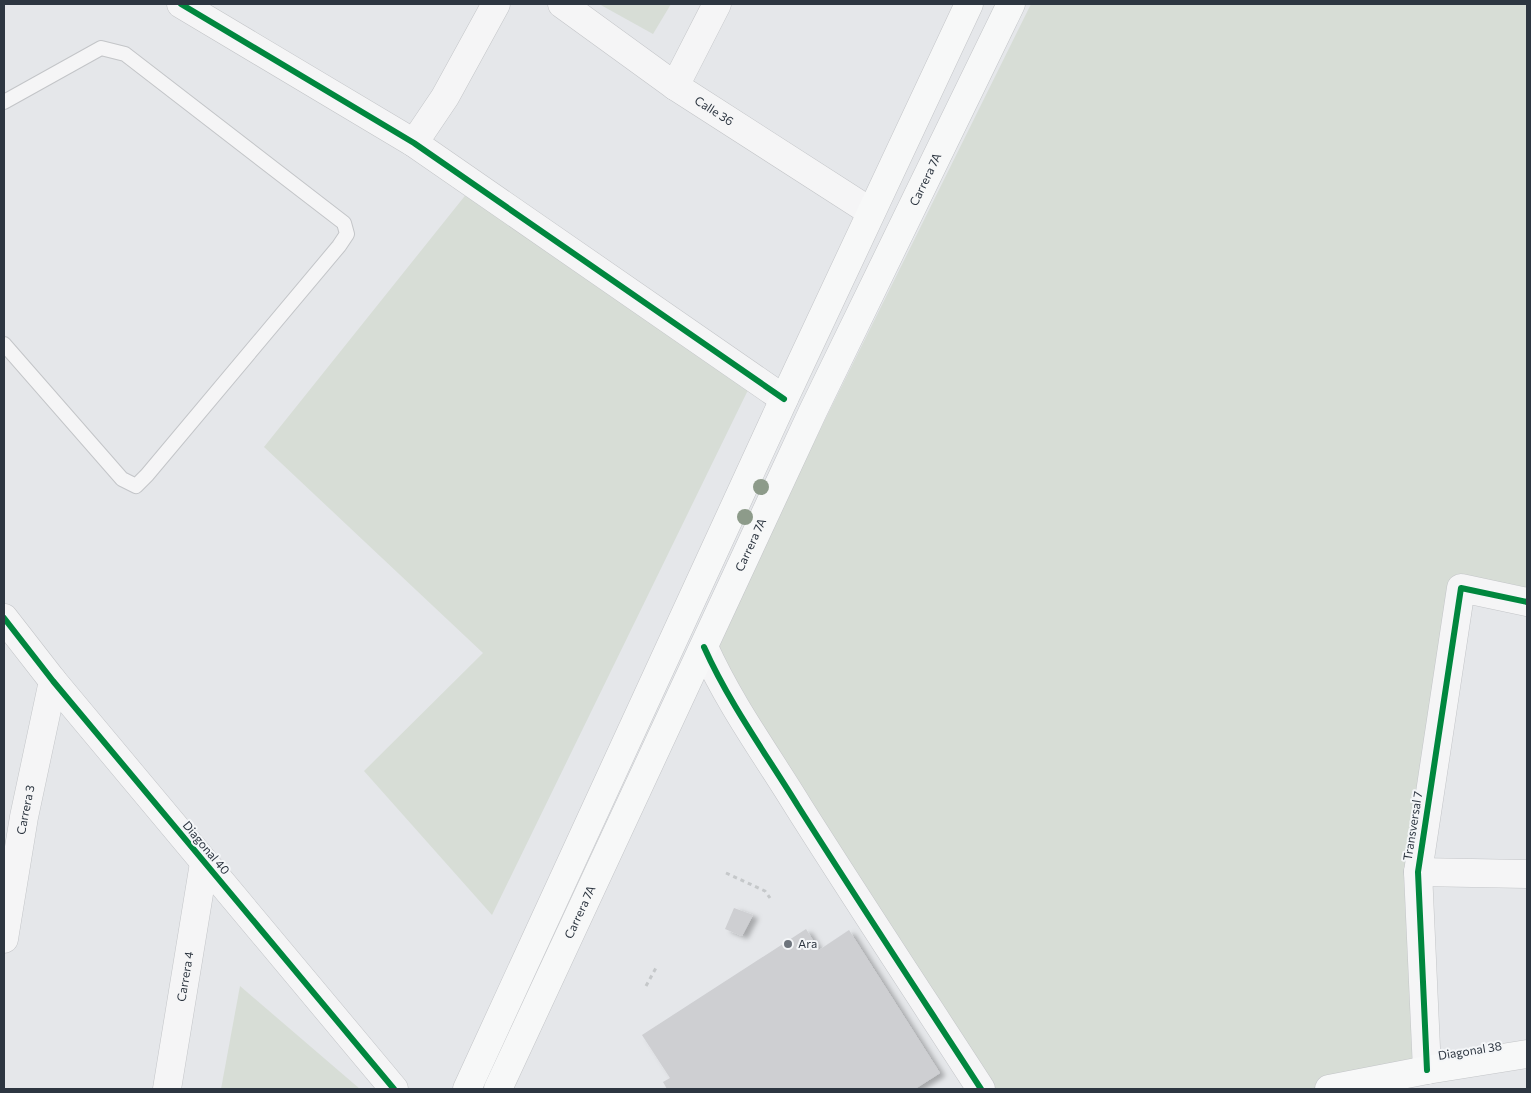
<svg xmlns="http://www.w3.org/2000/svg" width="1531" height="1093" viewBox="0 0 1531 1093" font-family="Commissioner,sans-serif">
	<style>
		.green { fill: #d7ddd6 }
		.building { fill: #cecfd2; filter: url(#shadow) }
		.lines { fill: none; stroke-linecap: round; stroke-linejoin: round }
		.lane-casing { stroke: #c3c5c8; stroke-width: 16 }
		.street-casing { stroke: #c3c5c8; stroke-width: 29 }
		.secondary-casing { stroke: #c3c5c8; stroke-width: 29 }
		.path { stroke: #c5c8ca; stroke-width: 3; stroke-dasharray: 4 4; stroke-linecap: butt }
		.lane { stroke: #f5f5f6; stroke-width: 14 }
		.street { stroke: #f5f5f6; stroke-width: 28 }
		.secondary { stroke: #f7f8f8; stroke-width: 28 }
		.cycleway-casing { stroke: #f4f6f8; stroke-width: 9 }
		.cycleway { stroke: #00873e; stroke-width: 6 }
		.tree { fill: #8d9b8a }
		.poi-dot { fill: #6d747c; stroke: #f4f6f8; stroke-width: 2 }
		.labels { text-anchor: middle; stroke-width: 4; stroke-linejoin: round; paint-order: stroke }
		.street-label { font-size: 12px; fill: #2d3641; stroke: #f4f6f8 }
		.poi-label { font-size: 12px; fill: #2d3641; stroke: #f4f6f8; text-anchor: start }
	</style>
	<defs>
		<filter id="shadow"><feDropShadow dx="5.5" dy="3" stdDeviation="2.5" flood-color="#0004"/></filter>
	</defs>
	<rect width="100%" height="100%" fill="#e5e7ea"/>
	<g class="green">
		<path d="M599,4H671L653,34Z"/>
		<path d="M1031,4H1527V602L1461,588L1418,872L1424,1068L1325,1089H987L712,648Z"/>
		<path d="M468,192L748,390L492,915L364,771L483,653L264,447Z"/>
		<path d="M240,986L360,1089H221Z"/>
	</g>
	<g class="building">
		<path d="M734,908L753,915L742,936L725,929Z"/>
		<path d="M806,929L819,950L849,930L940,1073L915,1089H667L663,1082L670,1078L642,1035Z"/>
	</g>
	<g class="lines">
		<defs>
			<path id="lane" d="M4,102L101,48L125,54L344,223L347,234L339,246L147,475L136,486L122,479L4,344"/>
			<g id="street">
				<path d="M181,4L414,143L784,399"/>
				<path id="s1" d="M562,4L675,86L871,212"/>
				<path d="M675,86L717,4"/>
				<path d="M414,143L445,97L496,4"/>
				<path d="M4,618L53,681L394,1089"/>
				<path d="M704,647C729,703 766,754 798,806C858,901 920,995 981,1089"/>
				<path d="M1418,872L1527,874"/>
				<path id="s2" d="M4,939L24,817L53,681"/>
				<path d="M1427,1070L1418,872L1461,588L1527,602"/>
				<path id="s3" d="M167,1089L204,863"/>
			</g>
			<g id="secondary">
				<path d="M467,1089L784,399L969,4"/>
				<path id="s4" d="M498,1089L813,411L1011,4"/>
				<path d="M1329,1089L1427,1070L1527,1054"/>
			</g>
		</defs>
		<use href="#lane" class="lane-casing"/>
		<use href="#street" class="street-casing"/>
		<use href="#secondary" class="secondary-casing"/>
		<g class="path">
			<path d="M726,873L765,891L770,898"/>
			<path d="M646,986L657,966"/>
		</g>
		<use href="#lane" class="lane"/>
		<use href="#street" class="street"/>
		<use href="#secondary" class="secondary"/>
		<defs>
			<g id="cycleway">
				<path d="M181,4L414,143L784,399"/>
				<path d="M4,618L53,681L394,1089"/>
				<path d="M704,647C729,703 766,754 798,806C858,901 920,995 981,1089"/>
				<path d="M1427,1070L1418,872L1461,588L1527,602"/>
			</g>
		</defs>
		<use href="#cycleway" class="cycleway-casing"/>
		<use href="#cycleway" class="cycleway"/>
	</g>
	<g class="tree">
		<circle cx="761" cy="487" r="8"/>
		<circle cx="745" cy="517" r="8"/>
	</g>
	<circle class="poi-dot" cx="788" cy="944" r="5"/>
	<g class="labels">
		<g class="street-label">
			<text dy="4" stroke="none"><textPath href="#s1" startOffset="186">Calle 36</textPath></text>
			<text dy="4" stroke="none"><textPath href="#s4" startOffset="1005">Carrera 7A</textPath></text>
			<text dy="4" stroke="none"><textPath href="#s4" startOffset="600">Carrera 7A</textPath></text>
			<text dy="4" stroke="none"><textPath href="#s2" startOffset="131">Carrera 3</textPath></text>
			<text transform="translate(1413 826) rotate(-81)" y="4">Transversal 7</text>
			<text transform="translate(206 848) rotate(50)" y="4">Diagonal 40</text>
			<text dy="4" stroke="none"><textPath href="#s4" startOffset="195">Carrera 7A</textPath></text>
			<text dy="4" stroke="none"><textPath href="#s3" startOffset="114">Carrera 4</textPath></text>
			<text transform="translate(1470 1051) rotate(-9)" y="4">Diagonal 38</text>
		</g>
		<g class="poi-label">
			<text x="798" y="948">Ara</text>
		</g>
	</g>
	<rect width="1531" height="1093" fill="none" stroke="#2d3641" stroke-width="10"/>
</svg>
